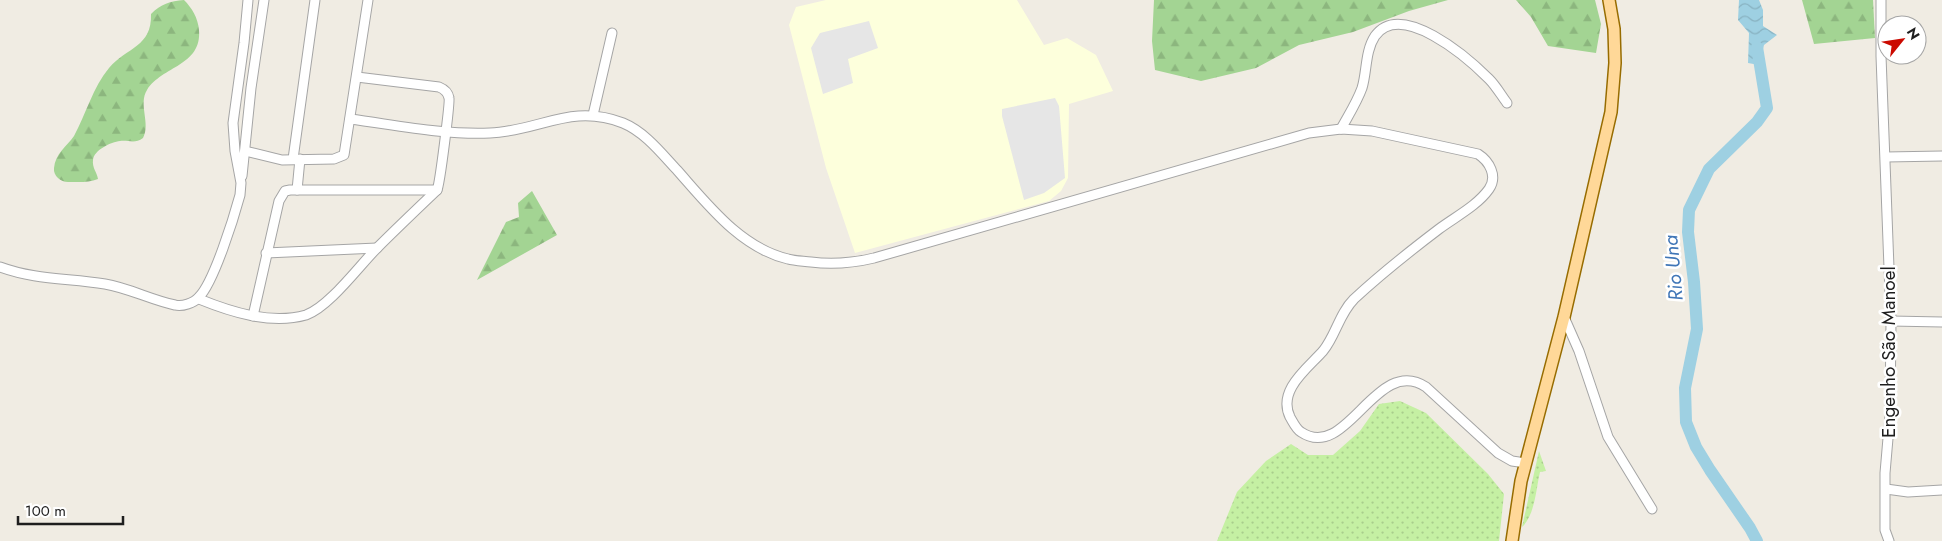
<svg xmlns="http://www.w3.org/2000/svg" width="1942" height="541" viewBox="0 0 1942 541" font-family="Jost,sans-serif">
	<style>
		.education { fill: #fdffdc }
		.grass { fill: url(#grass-dots) }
		.forest { fill: url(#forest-firs) }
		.parking { fill: #e6e6e6 }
		.water { fill: url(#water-waves) }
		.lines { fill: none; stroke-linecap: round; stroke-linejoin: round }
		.river { stroke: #9ed0e2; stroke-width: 12 }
		.minor-casing { stroke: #a5a5a5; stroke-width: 11 }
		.major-casing { stroke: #976c00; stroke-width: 14 }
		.minor { stroke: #fff; stroke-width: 9 }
		.major { stroke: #ffd898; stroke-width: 11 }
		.labels { text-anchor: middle; stroke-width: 5; stroke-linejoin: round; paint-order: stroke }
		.street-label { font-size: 19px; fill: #1e1e1e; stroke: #fff }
		.water-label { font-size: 20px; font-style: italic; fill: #4076b7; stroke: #fff }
	</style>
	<defs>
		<pattern id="grass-dots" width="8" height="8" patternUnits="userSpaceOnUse" patternTransform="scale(1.25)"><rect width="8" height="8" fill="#c5f0a3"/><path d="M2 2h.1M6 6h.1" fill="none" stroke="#a9cd8c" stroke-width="1.8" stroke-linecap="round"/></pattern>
		<pattern id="forest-firs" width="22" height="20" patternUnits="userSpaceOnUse" patternTransform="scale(1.25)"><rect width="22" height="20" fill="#a3d493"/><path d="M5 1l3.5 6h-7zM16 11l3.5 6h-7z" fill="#8cb67e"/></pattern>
		<pattern id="water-waves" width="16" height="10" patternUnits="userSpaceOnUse" patternTransform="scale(1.25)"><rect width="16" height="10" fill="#9ed0e2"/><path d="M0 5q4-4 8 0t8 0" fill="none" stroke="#88b2c1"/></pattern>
	</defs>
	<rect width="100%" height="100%" fill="#f0ece3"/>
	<path class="education" d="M826,0H1017L1044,45L1067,38L1096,55L1113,91L1069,104L1068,178L1061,191L1049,201L855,253L826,168L789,25L796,7Z"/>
	<g class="grass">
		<path d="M1400,401L1426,413L1488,474L1504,494L1499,541H1217L1237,492L1266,461L1291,444L1308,455H1333L1360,431L1379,404Z"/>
		<path d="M1539,451L1546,471L1540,472C1536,489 1535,515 1522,527Z"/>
	</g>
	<g class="forest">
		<path d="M184,0C192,8 198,18 199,30C202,66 162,66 147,90C138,104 151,124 143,138C135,144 129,140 120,141C111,142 94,150 93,160C92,168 97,172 98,179C89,183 78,182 68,182C61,182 53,176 54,168C55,154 67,146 74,136C86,114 93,87 109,68C127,47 152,47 151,14C161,4 170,1 184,0Z"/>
		<path d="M1154,0H1448L1409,11L1353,32L1299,45L1256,68L1201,81L1155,70L1152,41Z"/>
		<path d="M1516,0H1595L1601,24L1596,53L1548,46L1531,17Z"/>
		<path d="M1802,0H1873L1875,38L1814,44Z"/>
		<path d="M532,191L557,235L477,280L506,222L519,217L518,203Z"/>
	</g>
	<g class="parking">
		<path d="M869,21L878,48L848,59L853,83L823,94L811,48L820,33Z"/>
		<path d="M1055,98L1059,106L1065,178L1044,193L1024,200L1002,116V109Z"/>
	</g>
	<path class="water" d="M1739,0H1759L1763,10V26L1777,35L1764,45L1759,65L1748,63L1749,33L1738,20Z"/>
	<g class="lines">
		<path class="river" d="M1757,541L1750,528L1710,470L1696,447L1686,422L1685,388L1697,329L1694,282L1688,232L1689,210L1709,169L1757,122L1767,108L1757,47"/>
		<defs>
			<g id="minor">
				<path d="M1881,0V56L1891,321L1890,415L1885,473V530L1889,541"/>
				<path d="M593,115L612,33"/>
				<path d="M350,119C396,125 443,135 490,133C540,131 571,103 623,123C645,132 662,154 677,170C708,205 741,248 788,259C795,261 803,261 811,262C833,265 853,263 874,258L1309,133L1341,129L1372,131L1478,154C1489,161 1498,176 1489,189C1477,206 1455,217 1439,229C1410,251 1381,274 1354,299C1339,314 1336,335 1323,351C1308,368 1277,390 1290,417C1293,422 1296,429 1301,432C1347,463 1376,354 1426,387L1498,453L1512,461L1526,463"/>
				<path d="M1341,129C1348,116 1357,102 1362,88C1367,72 1365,51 1375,36C1401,0 1467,57 1489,79C1496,86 1501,95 1507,103"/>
				<path d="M245,151L282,160L334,159L344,155L368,0"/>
				<path d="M1886,157L1942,156"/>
				<path d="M293,159L315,0"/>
				<path d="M242,176L251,88L264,0"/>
				<path d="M297,190L300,159"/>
				<path d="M266,253L377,248"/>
				<path d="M0,267C35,280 69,278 105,284C129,288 151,300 175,305C182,307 194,303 199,297C214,282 234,217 240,195L241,183L235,151L233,123L244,43L248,0"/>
				<path d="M199,299C231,312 271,325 306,315C329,307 359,266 377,248C397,228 417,209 437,190C440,184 450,102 449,98C448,92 444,89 439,87L357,77"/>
				<path d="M253,316L279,201L285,191L290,190H437"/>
				<path d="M1564,317L1579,351L1608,437L1652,509"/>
				<path d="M1891,321L1942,322"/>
				<path d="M1886,489L1908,492L1942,490"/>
			</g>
			<path id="major" d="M1512,541L1521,481L1564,317L1611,112L1615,63L1614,29L1609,0"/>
		</defs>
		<use href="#minor" class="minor-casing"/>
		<use href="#major" class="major-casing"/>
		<use href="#minor" class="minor"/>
		<use href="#major" class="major"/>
	</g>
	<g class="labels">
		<g class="street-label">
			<text transform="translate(1888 352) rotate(-90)" y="7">Engenho São Manoel</text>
		</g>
		<g class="water-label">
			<text transform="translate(1673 268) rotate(-95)" y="7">Rio Una</text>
		</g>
	</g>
	<g transform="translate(1902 40) rotate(60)"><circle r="24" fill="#ffffff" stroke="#a5a5a5"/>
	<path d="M0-4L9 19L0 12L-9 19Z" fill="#cb0a00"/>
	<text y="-8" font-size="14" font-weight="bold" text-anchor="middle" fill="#1e1e1e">N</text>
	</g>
	<path d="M18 516v8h105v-8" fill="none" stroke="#1e1e1e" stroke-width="2.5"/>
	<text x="25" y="516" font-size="15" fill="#1e1e1e" stroke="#ffffff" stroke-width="4" paint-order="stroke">100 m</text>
</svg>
